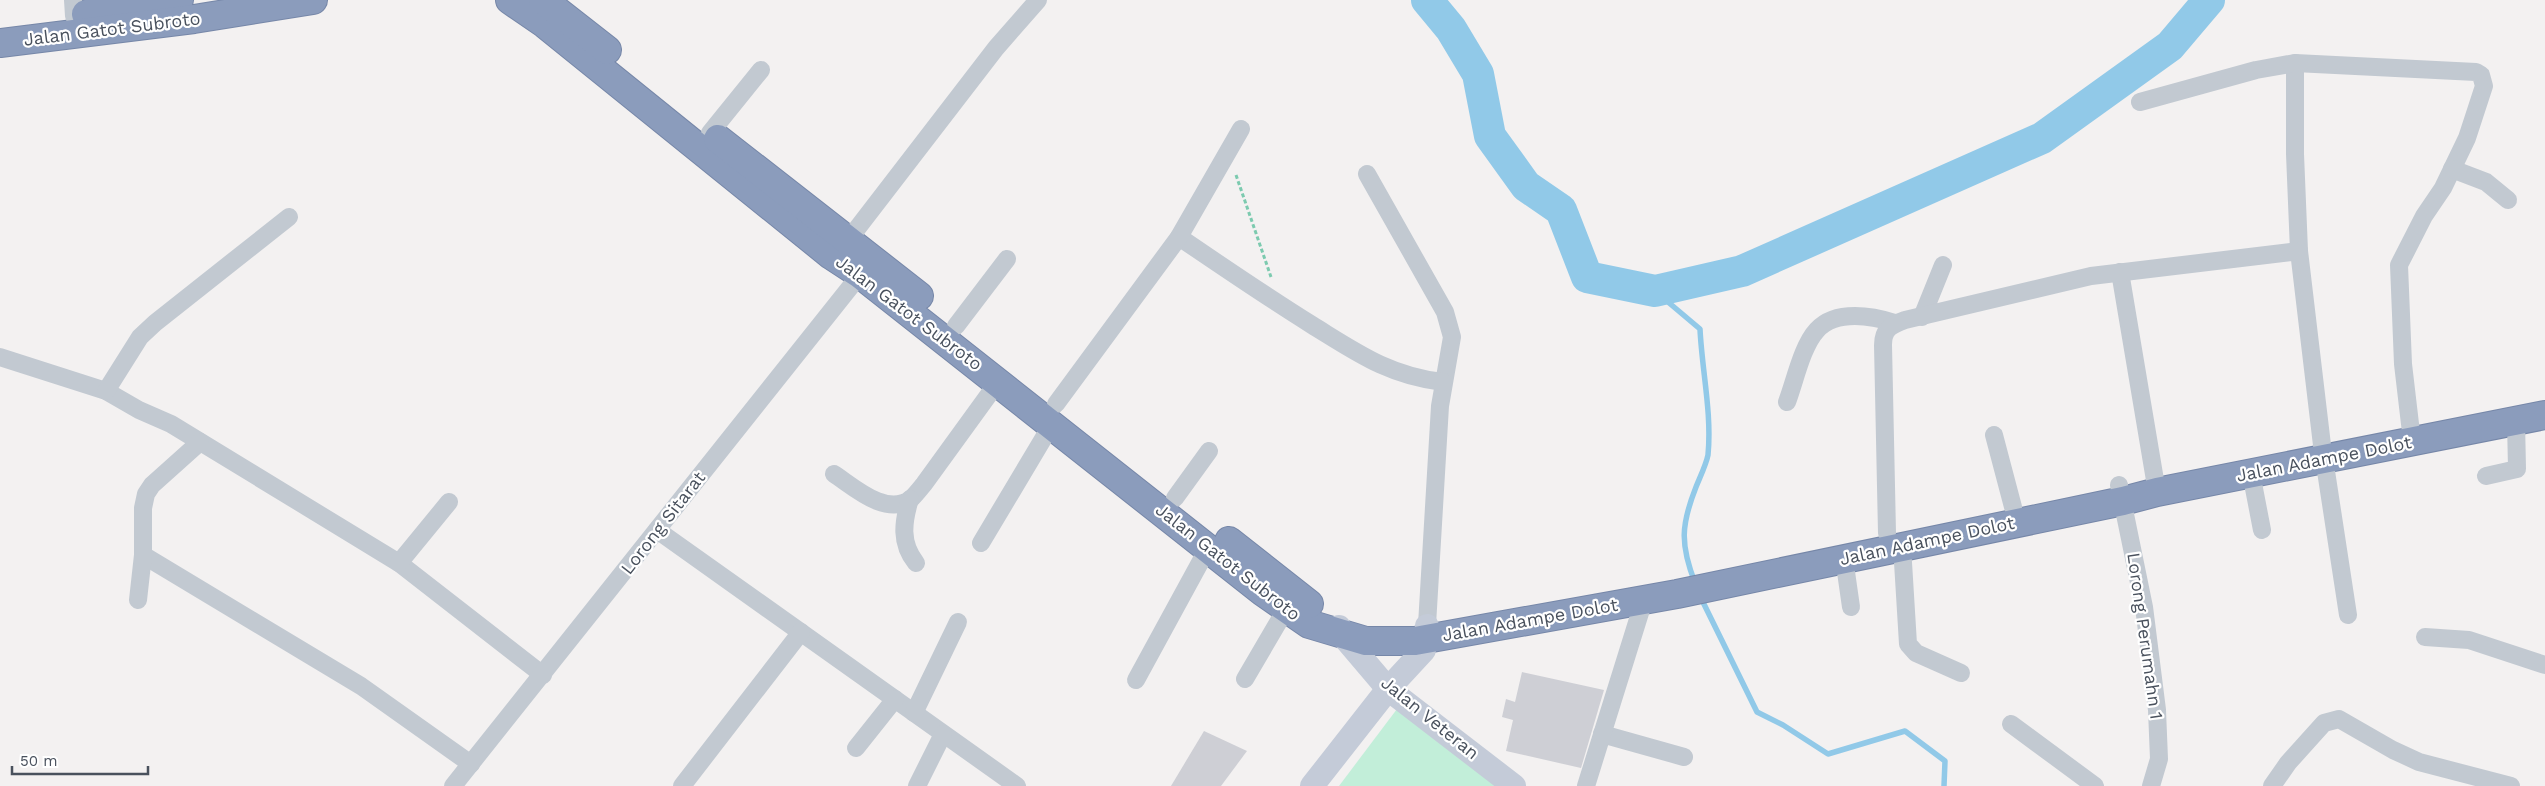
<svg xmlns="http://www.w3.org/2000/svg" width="2545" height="786" viewBox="0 0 2545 786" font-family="'Work Sans',sans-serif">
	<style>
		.green { fill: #c2eed9 }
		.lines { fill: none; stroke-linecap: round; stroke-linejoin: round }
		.stream { stroke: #91c9e8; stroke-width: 5.5 }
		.river { stroke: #91c9e8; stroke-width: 32 }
		.building { fill: #cecfd5 }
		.highway-casing { stroke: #7687a8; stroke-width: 30 }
		.path { stroke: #7ccaaf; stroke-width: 3; stroke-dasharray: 4 2.5; stroke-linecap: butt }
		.street { stroke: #c2c9d1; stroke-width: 18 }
		.secondary { stroke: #c4cbd8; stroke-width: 24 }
		.highway { stroke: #8b9cbc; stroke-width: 28 }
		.labels { text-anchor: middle; stroke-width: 4.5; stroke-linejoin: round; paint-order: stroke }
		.street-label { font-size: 18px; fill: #49515d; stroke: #fff }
	</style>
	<rect width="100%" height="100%" fill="#f3f1f1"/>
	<path class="green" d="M1397,709L1498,786H1339Z"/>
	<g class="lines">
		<g class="stream">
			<path d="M1655,291L1700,329C1702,371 1712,413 1708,455C1706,465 1700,477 1696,487C1681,525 1680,544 1695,583"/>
			<path d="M1700,596L1757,712L1783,725L1828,754L1905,731L1945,761L1944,786"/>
		</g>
		<path class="river" d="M1427,0L1451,29L1478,74L1490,136L1526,186L1561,210L1587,277L1655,291L1742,271L2042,138L2170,46L2209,0"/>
	</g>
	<g class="building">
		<path d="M1522,672L1604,690L1581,768L1506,751L1513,720L1502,717L1506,699L1515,702Z"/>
		<path d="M1204,731L1247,751L1221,786H1171Z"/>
	</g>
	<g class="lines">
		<defs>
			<g id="highway">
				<path d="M510,0L545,24L831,255L860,274L1263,592L1309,624L1366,641H1415L1677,594L2123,501L2157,492L2545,415"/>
				<path d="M543,0L607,50"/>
				<path d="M86,14L179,0"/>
				<path d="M0,43L194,19L313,0"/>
				<path d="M718,139L919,296"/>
				<path d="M1229,541L1309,604"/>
			</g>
		</defs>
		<use href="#highway" class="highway-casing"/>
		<path class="path" d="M1236,175L1271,277"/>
		<g class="street">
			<path d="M73,0L74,16"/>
			<path d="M2295,63V154L2299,251"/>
			<path d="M2140,102L2256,70L2295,63L2476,72L2481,75L2484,86L2467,138L2443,188L2424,216L2399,265L2403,364L2412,441"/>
			<path d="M710,133L761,70"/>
			<path d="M2452,169L2486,182L2508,200"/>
			<path d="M1367,174L1445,312L1452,337L1440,406L1427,625"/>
			<path d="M1179,237C1223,267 1267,297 1312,325C1356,352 1389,376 1443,382"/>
			<path d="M849,239L996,48L1038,0"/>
			<path d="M2120,272L2157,492"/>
			<path d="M1922,317L1943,265"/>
			<path d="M956,326L1007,259"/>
			<path d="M0,357L106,391L139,410L171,424L399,563L543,675"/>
			<path d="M106,391L140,337L155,323L289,217"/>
			<path d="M1787,402C1795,381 1802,346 1817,330C1836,309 1873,316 1895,323"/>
			<path d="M1056,404L1179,237L1241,129"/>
			<path d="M1994,435L2013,507"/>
			<path d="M2251,473L2262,530"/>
			<path d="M834,474C854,487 886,517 911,499C915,495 920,489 924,484L998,382"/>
			<path d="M2486,476L2517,469L2516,421"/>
			<path d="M2119,485L2144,607L2157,710L2159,759L2151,786"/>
			<path d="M1175,498L1209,451"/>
			<path d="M910,499C903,522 900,543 916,563"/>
			<path d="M657,530L1017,786"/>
			<path d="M1887,533L1883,345C1883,329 1891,325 1905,320L2091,276L2299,251L2322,445L2348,615"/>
			<path d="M981,543L1052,424"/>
			<path d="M1902,546L1908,644L1916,653L1961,673"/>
			<path d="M143,555L361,686L471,764"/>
			<path d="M1844,558L1851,607"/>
			<path d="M399,563L449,502"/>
			<path d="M138,600L143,555V508L146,494L152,485L200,442"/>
			<path d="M2425,637L2469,640L2545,665"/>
			<path d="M1245,679L1286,609"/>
			<path d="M1136,680L1208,548"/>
			<path d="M914,713L958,622"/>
			<path d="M2011,724L2095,786"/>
			<path d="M1602,734L1684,757"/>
			<path d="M856,748L895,699"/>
			<path d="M453,786L867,266"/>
			<path d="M682,786L801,632"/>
			<path d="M917,786L943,734"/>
			<path d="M1586,786L1644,600"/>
			<path d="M2272,786L2288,763L2324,723L2339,719L2393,750L2419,762L2511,786"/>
		</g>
		<g class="secondary">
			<path d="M1339,627L1343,636L1388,689L1514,786"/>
			<path d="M1312,786L1388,689L1424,650L1427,626"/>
		</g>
		<use href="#highway" class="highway"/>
	</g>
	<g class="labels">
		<g class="street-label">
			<text transform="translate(112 29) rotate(-7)" y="6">Jalan Gatot Subroto</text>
			<text transform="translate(909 313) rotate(37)" y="6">Jalan Gatot Subroto</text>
			<text transform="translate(2324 459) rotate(-11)" y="6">Jalan Adampe Dolot</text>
			<text transform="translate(663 523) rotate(-52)" y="6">Lorong Sitarat</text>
			<text transform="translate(1927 541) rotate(-12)" y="6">Jalan Adampe Dolot</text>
			<text transform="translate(1228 562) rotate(38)" y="6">Jalan Gatot Subroto</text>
			<text transform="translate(1530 620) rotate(-10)" y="6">Jalan Adampe Dolot</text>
			<text transform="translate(2145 636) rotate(82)" y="6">Lorong Perumahn 1</text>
			<text transform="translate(1430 718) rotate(39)" y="6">Jalan Veteran</text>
		</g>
	</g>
	<path d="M12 766v8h136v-8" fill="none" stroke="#49515d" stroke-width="2.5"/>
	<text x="20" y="766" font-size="15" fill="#49515d" stroke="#ffffff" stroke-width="4" paint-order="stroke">50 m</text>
</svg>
